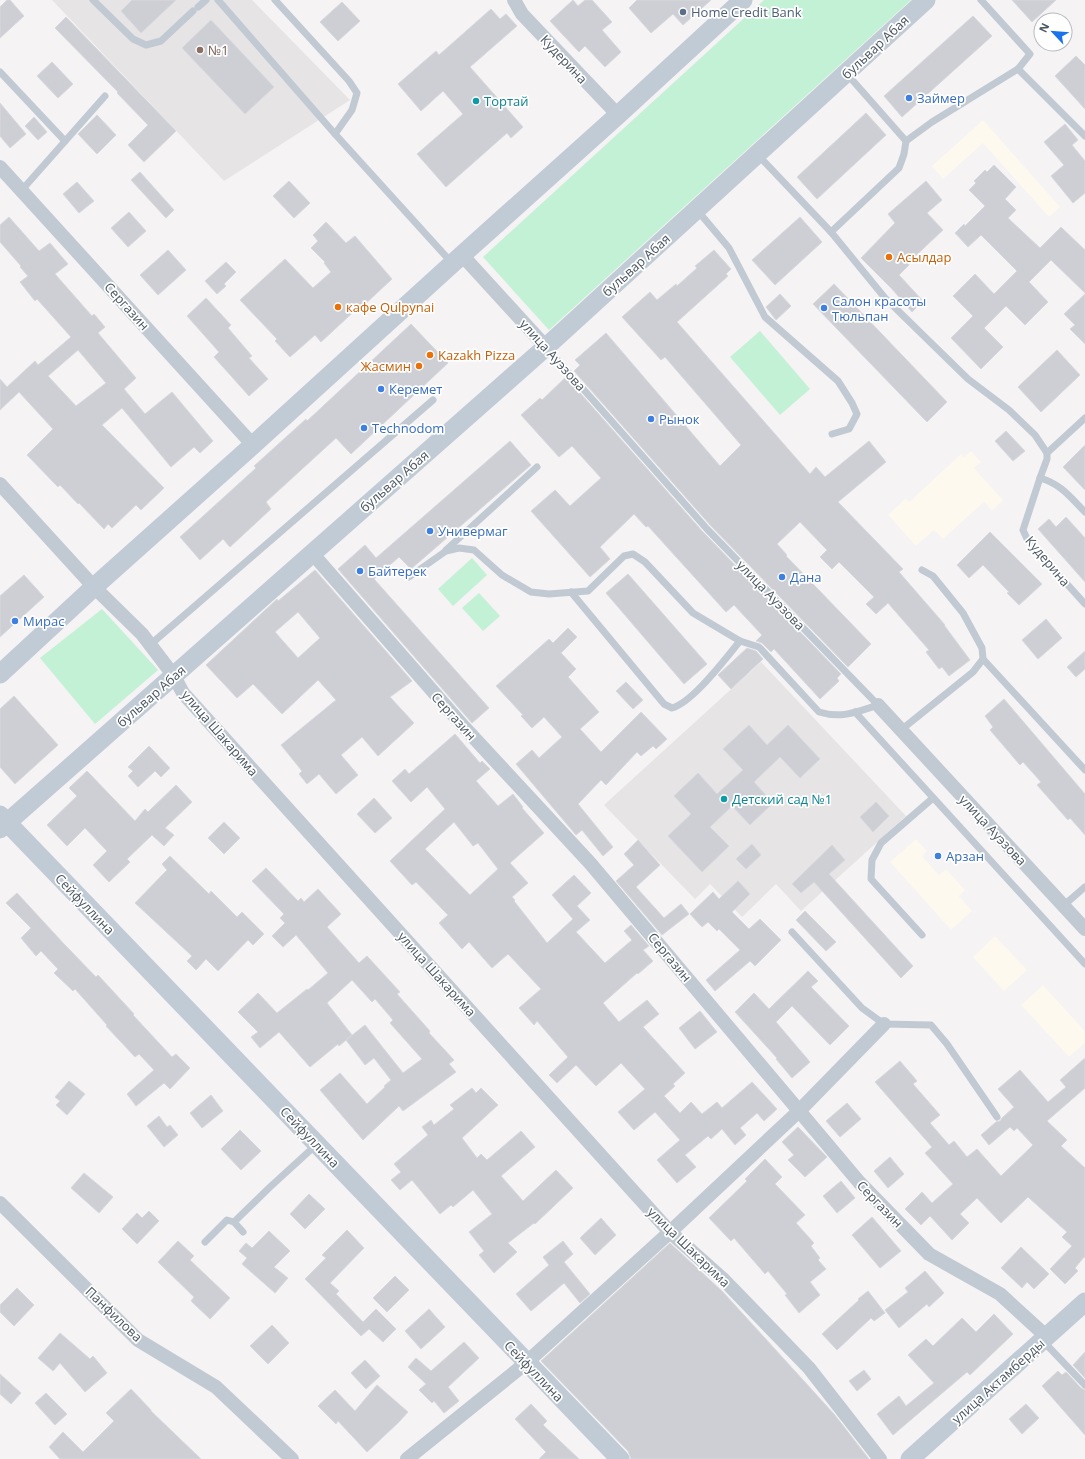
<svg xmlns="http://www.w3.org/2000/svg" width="1085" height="1459" viewBox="0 0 1085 1459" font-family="'Open Sans',sans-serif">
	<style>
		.commercial { fill: #fdf9ef }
		.education { fill: #e6e4e5 }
		.green { fill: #c3f1d5 }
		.building { fill: #cdcfd5; stroke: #d7d9de; fill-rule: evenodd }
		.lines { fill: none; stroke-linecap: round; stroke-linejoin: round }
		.service { stroke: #c1cad2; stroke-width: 7 }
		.minor { stroke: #c1cad2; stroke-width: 14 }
		.secondary { stroke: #c1cbd6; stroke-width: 19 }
		.service-dot { fill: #5c6f8a; stroke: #fff; stroke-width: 1.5 }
		.education-dot { fill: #8d6e63; stroke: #fff; stroke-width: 1.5 }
		.shop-dot { fill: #3f7fe0; stroke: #fff; stroke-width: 1.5 }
		.culture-dot { fill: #0f9aa8; stroke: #fff; stroke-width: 1.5 }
		.food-dot { fill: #e8710a; stroke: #fff; stroke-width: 1.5 }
		.labels { text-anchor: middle; stroke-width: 3.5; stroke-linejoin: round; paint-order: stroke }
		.service-label { font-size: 13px; fill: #4e5e75; stroke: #fff; text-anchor: start }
		.street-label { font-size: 13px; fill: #4a5661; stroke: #fff }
		.education-label { font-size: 13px; fill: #785e54; stroke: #fff; text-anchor: start }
		.shop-label { font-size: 13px; fill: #366cbe; stroke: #fff; text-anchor: start }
		.culture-label { font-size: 13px; fill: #0d838f; stroke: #fff; text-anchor: start }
		.food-label { font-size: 13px; fill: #c56008; stroke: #fff; text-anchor: start }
	</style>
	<rect width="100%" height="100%" fill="#f5f3f3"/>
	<g class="commercial">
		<path d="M983,120L1060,207L1049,217L983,143L943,179L932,166Z"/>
		<path d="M971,451L981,462L974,468L1003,500L992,511L984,502L943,539L934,530L916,546L888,515L906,498L909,502L961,454L964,457Z"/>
		<path d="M916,839L927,851L922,856L939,875L946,869L965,890L959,896L972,911L951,930L890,862Z"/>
		<path d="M995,936L1027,970L1004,991L973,957Z"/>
		<path d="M1043,985L1085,1031V1043L1069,1057L1021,1005Z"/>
	</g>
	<g class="education">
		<path d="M52,0H252L350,100L224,181Z"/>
		<path d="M761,662L906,816L801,911L776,884L742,917L710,884L695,899L604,805Z"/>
	</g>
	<g class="green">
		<path d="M764,0H911L549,330L483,257Z"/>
		<path d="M760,331L810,389L780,415L730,357Z"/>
		<path d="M472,558L487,575L453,606L438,589Z"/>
		<path d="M479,593L500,616L483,631L462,608Z"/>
		<path d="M102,609L158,670L95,724L40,658Z"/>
	</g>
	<g class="building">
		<path d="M7,0H10L24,16L0,38V7Z"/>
		<path d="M132,0H176L141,33L121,11Z"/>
		<path d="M573,0L578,6L585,0H592L612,22L602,30L621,52L605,67L585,46L579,52L550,21Z"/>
		<path d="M637,0H711L683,25L673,14L651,33L629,8Z"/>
		<path d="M1012,0H1056L1032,22Z"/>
		<path d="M342,2L360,21L338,41L320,22Z"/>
		<path d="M491,9L500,19L506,14L517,26L470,67L523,127L511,138L507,133L446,187L417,154L463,114L443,91L421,111L398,84L436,51L439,55Z"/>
		<path d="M973,16L992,36L902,117L884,96Z"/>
		<path d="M66,17L176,131L144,162L128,145L148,125L117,93L118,92L55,28Z"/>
		<path d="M211,20L274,87L245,114L182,48Z"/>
		<path d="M1076,56L1085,65V109L1055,76Z"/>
		<path d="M52,62L73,84L58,98L37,76Z"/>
		<path d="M0,103L26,134L10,148L0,136Z"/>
		<path d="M866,113L886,135L817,199L797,177Z"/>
		<path d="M97,115L116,135L97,154L78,134Z"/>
		<path d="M34,117L47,132L38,140L25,126Z"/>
		<path d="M1065,124L1078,140L1072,145L1085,161V193L1073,203L1051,176L1064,165L1044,142Z"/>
		<path d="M994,165L1016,187L1005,199L1016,210L1008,218L1040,248L1061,227L1085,250V293L1051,260L1029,282L1048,302L1025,325L1006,306L984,328L1003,347L981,369L951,338L973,316L953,296L975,274L994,294L1017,271L981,235L968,247L955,233L964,224L965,226L985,206L969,190L976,183L974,181L985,170L987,172Z"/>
		<path d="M140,172L174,210L166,218L131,180Z"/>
		<path d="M289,181L310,203L294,218L273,196Z"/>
		<path d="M926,181L942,200L927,213L943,230L908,263L909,265L899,275L923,301L912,312L892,289L861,258L895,223L888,214Z"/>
		<path d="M77,182L94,201L79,213L63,194Z"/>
		<path d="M129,212L146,231L128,247L111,228Z"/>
		<path d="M9,217L39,251L50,243L68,264L55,274L92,316L94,314L105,327L98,333L136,378L124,389L145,414L172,392L213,441L200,453L194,447L171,467L122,408L102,425L164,488L141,510L136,505L112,528L108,524L104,529L79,503L78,504L60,485L58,487L27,455L53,429L19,392L0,410V379L7,387L35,361L38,365L71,337L37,299L35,301L20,282L28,276L20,267L21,266L0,242V225ZM78,350L106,383L76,406L48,376Z"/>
		<path d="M800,217L822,242L775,285L752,260Z"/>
		<path d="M326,222L346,243L355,236L392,279L362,307L361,305L321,342L315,335L290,357L275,341L277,339L240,300L285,259L313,288L331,272L324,263L325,262L311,248L318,241L313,235Z"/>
		<path d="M168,250L186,270L158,295L140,275Z"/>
		<path d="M714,250L731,269L726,274L728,276L677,322L810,474L816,467L825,477L869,441L886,462L838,502L903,569L899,572L945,625H944L970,660L949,676L942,667L939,669L926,652L929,650L888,603L876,614L866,604L874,597L839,562L832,569L820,557L827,550L800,522L777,544L787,555L786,556L871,644L848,667L711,526L574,371L580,365L575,360L606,333L720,466L741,445L665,357L661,360L622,317L650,292L657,300L676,284L677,286L697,268L695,266Z"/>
		<path d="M226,262L236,272L224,284L226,286L217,294L205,281Z"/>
		<path d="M834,284L947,402L927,422L813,304Z"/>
		<path d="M780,294L791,306L776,320L766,307Z"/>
		<path d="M1085,294V344L1070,329L1075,325L1064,314Z"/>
		<path d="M206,298L231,325L228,328L252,356L249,358L268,379L249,396L214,357L219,352L187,316Z"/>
		<path d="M411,324L448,363L351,454L336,438L266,502L271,509L230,547L223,539L200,560L180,537L256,468L254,466L306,419L307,421Z"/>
		<path d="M1057,350L1080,375L1041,412L1018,387Z"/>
		<path d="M566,377L703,532L841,674L837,678L839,681L820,699L774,649L771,652L762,643L756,641L762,635L734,605L726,612L648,526L646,527L634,514L600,547L610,559L590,577L531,511L555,490L570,506L601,478L572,446L559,457L521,415L540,398L542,400Z"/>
		<path d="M1006,431L1025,451L1013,461L995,441Z"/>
		<path d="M510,441L531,465L411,569L399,557L374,579L489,708L472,723L338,569L365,545L376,558Z"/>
		<path d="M1085,445V490L1063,467Z"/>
		<path d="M1066,517L1085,538V582L1038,529L1049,519L1056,527Z"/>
		<path d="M990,532L1042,584L1019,605L1007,593L1009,592L983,565L969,578L957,565Z"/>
		<path d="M315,570L412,681L390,697L414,723L378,756L362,737L341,755L358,775L336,794L319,774L307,784L299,774L302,771L281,745L336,700L318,680L282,714L253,684L237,698L206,665L277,599L278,601ZM298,612L320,638L298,658L275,632Z"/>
		<path d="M628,574L707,664L684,684L606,593Z"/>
		<path d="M24,575L44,597L0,637V596Z"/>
		<path d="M1046,619L1062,638L1038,659L1022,640Z"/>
		<path d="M568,628L577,637L561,653L576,669L568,677L599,712L580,729L601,752L641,712L667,739L656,749L653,746L641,756L637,752L606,785L601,780L578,804L613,847L603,856L582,830L576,835L516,764L532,750L539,758L562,737L544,717L532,728L521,716L523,715L496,686L549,639L553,643Z"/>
		<path d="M747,648L756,651L763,659L731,689L718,675Z"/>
		<path d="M1085,651V669L1076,677L1067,667Z"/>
		<path d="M626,682L643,700L633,709L616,691Z"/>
		<path d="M14,696L58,745L15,784L0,767V709Z"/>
		<path d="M1004,699L1085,794V835L1070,818L1068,820L1037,785L1041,782L1023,762L1020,765L990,730L993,727L985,716Z"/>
		<path d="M749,725L767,745L788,725L820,759L800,778L780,757L754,782L773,803L750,825L732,806L710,827L729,846L702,872L668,836L691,814L674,796L698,773L717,794L743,770L723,749Z"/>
		<path d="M455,734L480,763L482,761L490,769L476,781L498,806L513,794L523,807L522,808L544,833L510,863L528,883L512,897L515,900L514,901L547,943L573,919L552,895L574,875L591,893L577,906L590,920L576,932L605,963L632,940L624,931L631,925L649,946L643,950L653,961L638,974L637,973L603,1003L619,1022L647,1000L659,1014L643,1027L685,1073L673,1084L675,1086L664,1096L680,1113L691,1102L702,1114L717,1102L722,1108L752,1082L777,1109L764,1121L757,1113L740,1128L746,1135L735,1145L722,1129L711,1139L708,1136L685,1155L696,1167L677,1183L657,1160L680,1140L655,1112L634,1130L618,1112L645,1089L621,1063L596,1086L576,1065L557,1083L549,1075L568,1057L537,1021L534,1025L519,1008L541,989L508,954L492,968L469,942L462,949L439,923L448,915L416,882L412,885L390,861L445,809L427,787L411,802L392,781L405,769L409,774ZM454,822L473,846L478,843L498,869L470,895L425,849Z"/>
		<path d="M149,746L170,768L161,777L155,771L138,787L128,776L133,771L128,767Z"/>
		<path d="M87,771L135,821L145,809L148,812L176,785L192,802L165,828L174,835L164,846L152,835L127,859L130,862L109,882L93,865L107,851L85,828L67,846L47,825L77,796L69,788Z"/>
		<path d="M374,798L392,818L375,833L357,814Z"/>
		<path d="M876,802L889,816L873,832L860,817Z"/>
		<path d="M224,822L240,838L224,854L208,838Z"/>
		<path d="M638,840L660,865L636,887L664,918L681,904L689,914L662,935L616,881L634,865L624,854Z"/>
		<path d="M752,844L761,855L746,869L736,859Z"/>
		<path d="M832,845L845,860L829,874L913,966L901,978L814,882L801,893L792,884Z"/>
		<path d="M170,856L209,894L211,891L237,917L242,912L264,934L253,945L248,940L218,971L206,959L196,970L187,961L192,956L135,903L167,870L162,864Z"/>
		<path d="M266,868L298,901L301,898L304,902L318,889L341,914L327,927L359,963L367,956L400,992L397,994L430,1031L429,1033L454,1060L449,1064L456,1072L403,1111L399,1106L363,1140L320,1090L340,1073L367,1104L385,1087L384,1086L391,1080L374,1058L365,1065L346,1040L365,1025L403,1073L422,1059L390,1023L393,1020L375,999L372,1002L352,980L327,1003L352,1035L339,1046L338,1044L310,1067L279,1032L260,1048L251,1037L258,1032L238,1012L258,993L277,1013L307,989L308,990L328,973L296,935L283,947L272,936L285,923L280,918L284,914L252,881Z"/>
		<path d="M738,881L750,894L732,912L749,929L760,919L781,940L755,966L750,961L715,991L706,980L740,950L719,929L717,931L708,922L702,927L690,914L713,892L719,899Z"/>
		<path d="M17,893L65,945L96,977L98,975L134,1014L133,1015L172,1057L176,1054L190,1068L170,1089L164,1083L136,1106L127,1094L154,1070L139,1054L135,1057L106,1026L107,1025L75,989L73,991L54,973L58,969L41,951L36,956L21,938L31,928L6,903Z"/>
		<path d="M805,911L836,942L826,951L796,920Z"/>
		<path d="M808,971L818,981L811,987L849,1026L830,1045L792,1006L776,1022L810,1062L792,1078L776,1059L777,1058L735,1012L754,993L769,1009Z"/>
		<path d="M700,1011L717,1032L695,1049L679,1028Z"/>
		<path d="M1085,1058V1088L1047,1121L1067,1140L1061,1146L1085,1168V1258L1084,1257L1075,1268L1078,1271L1065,1284L1050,1269L1072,1246L1062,1237L1067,1232L1028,1197L1001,1223L977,1198L960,1214L969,1223L952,1240L930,1216L921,1225L905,1209L922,1192L932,1203L953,1184L925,1153L932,1147L875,1082L900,1061L917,1081L913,1084L940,1115L930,1123L949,1145L954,1141L967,1157L977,1149L1001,1176L1033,1145L1017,1128L1014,1131L1010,1127L989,1145L981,1135L996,1122L1000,1121L1002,1118L1014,1107L998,1089L1020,1070L1048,1102L1066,1087L1060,1080Z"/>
		<path d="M69,1081L85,1094L67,1115L56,1105L60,1101L55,1097Z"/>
		<path d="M472,1088L476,1093L481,1088L498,1105L462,1138L477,1158L481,1154L487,1160L521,1131L535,1147L501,1176L523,1201L556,1170L573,1188L535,1224L534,1223L508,1243L517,1252L494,1273L479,1255L484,1251L469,1232L492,1214L473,1190L453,1207L451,1205L440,1214L412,1180L400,1190L391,1180L401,1172L394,1164L428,1135L422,1127L431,1120L434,1125L454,1109L450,1105Z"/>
		<path d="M211,1095L223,1111L202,1128L190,1113Z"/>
		<path d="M847,1103L861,1119L840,1137L826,1121Z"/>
		<path d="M159,1116L167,1127L170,1125L178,1135L164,1147L147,1126Z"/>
		<path d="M798,1127L827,1157L805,1177L788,1160L794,1155L782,1142Z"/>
		<path d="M240,1130L261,1151L241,1170L221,1149Z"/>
		<path d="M890,1157L904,1174L888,1188L874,1171Z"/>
		<path d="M765,1159L782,1177L775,1184L805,1215L796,1223L814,1243L811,1246L820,1258L818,1260L826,1269L810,1282L820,1295L799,1313L785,1295L787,1294L768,1271L765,1274L734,1238L731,1241L709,1218L747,1181L745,1179Z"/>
		<path d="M84,1173L113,1197L99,1213L71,1188Z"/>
		<path d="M841,1181L855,1198L837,1213L823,1196Z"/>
		<path d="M309,1194L325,1209L305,1229L290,1214Z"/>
		<path d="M149,1211L159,1221L137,1244L122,1229L137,1213L142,1218Z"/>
		<path d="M872,1217L901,1251L880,1268L852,1235Z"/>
		<path d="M601,1218L616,1235L595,1255L580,1238Z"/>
		<path d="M347,1230L364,1248L330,1283L339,1291L336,1294L363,1322L376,1309L396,1329L383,1342L369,1329L361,1336L305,1279L326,1258L322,1255Z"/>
		<path d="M269,1231L290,1251L274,1267L288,1278L275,1293L242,1264L247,1258L239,1251L246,1243L252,1248Z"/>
		<path d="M178,1241L194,1256L190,1260L230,1298L210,1319L191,1301L194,1297L158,1262Z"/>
		<path d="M563,1241L573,1254L564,1262L590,1294L580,1303L564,1283L531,1311L516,1294L549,1265L543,1257Z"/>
		<path d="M670,1243L723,1292L834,1414L869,1459H631L628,1451L541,1361Z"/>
		<path d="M1021,1247L1049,1274L1034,1289L1027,1282L1022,1288L1001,1268Z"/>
		<path d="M925,1271L944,1293L929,1307L927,1304L899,1328L885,1310L908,1292L905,1288Z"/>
		<path d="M395,1276L409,1290L387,1312L373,1298Z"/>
		<path d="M17,1288L34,1305L14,1326L0,1312V1305Z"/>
		<path d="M868,1291L885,1313L874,1321L871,1318L837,1350L822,1334L859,1300L858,1299Z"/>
		<path d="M429,1309L445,1327L421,1349L405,1331Z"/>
		<path d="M994,1314L1013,1334L970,1375L967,1372L893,1435L877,1414L899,1396L906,1406L934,1383L908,1355L926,1339L933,1346L962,1318L976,1332Z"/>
		<path d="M272,1325L289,1343L268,1364L250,1346Z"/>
		<path d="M60,1333L90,1359L93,1356L107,1373L85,1392L60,1363L53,1371L38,1358Z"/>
		<path d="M464,1342L479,1358L448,1387L459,1401L444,1413L434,1401L432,1403L419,1390L426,1384L408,1367L416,1358L431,1371Z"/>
		<path d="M1085,1352V1378L1073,1365Z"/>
		<path d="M365,1360L380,1376L366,1389L351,1373Z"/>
		<path d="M864,1370L871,1379L857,1391L849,1381Z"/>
		<path d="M1058,1371L1062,1375L1066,1372L1081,1388L1085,1390V1435L1042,1386Z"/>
		<path d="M0,1374L21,1393L11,1404L0,1394Z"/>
		<path d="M377,1385L408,1412L399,1422L367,1452L338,1421L336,1424L318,1406L335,1390L355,1411Z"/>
		<path d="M131,1389L151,1410V1411L201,1459H60L49,1447L63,1432L83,1452L114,1421L106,1413Z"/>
		<path d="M46,1393L67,1414L55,1425L35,1403Z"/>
		<path d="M531,1404L547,1421L543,1425L579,1459H539L546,1452L515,1419Z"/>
		<path d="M1026,1404L1039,1418L1022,1434L1009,1419Z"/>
	</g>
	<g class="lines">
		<g class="service">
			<path d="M93,0L133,39L146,45L161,41L193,11"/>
			<path d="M218,0L335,134L452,263"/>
			<path d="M275,0L349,81L357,93L352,110L335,134"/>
			<path d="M981,0L1030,54L1018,69L1085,136"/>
			<path d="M198,7L206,0"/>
			<path d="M0,72L65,141"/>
			<path d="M906,141L932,122L1018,69"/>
			<path d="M758,155L831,232L885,298L968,379L1009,410L1035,435L1047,453V459L1040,478"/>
			<path d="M21,191L105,96"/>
			<path d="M697,210L729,248L765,317L838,381L852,403L857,414L849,429L832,434"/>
			<path d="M831,232L899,168L904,154L906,141L847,74"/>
			<path d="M1047,453L1085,418"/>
			<path d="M1085,512C1070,497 1061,484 1040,478L1023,530L1028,541L1085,604"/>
			<path d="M446,550L537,467"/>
			<path d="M409,577L446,551L459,548L474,550L502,575L531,592L549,594L588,591L624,556L633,554L645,562L693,613L740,641L759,647L819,712C842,719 856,712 878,705L707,529L546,347"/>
			<path d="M571,592L664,704L672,708C693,702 725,659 740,641"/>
			<path d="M151,644L433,400"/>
			<path d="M983,659L1085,770"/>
			<path d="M855,712L1085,964"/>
			<path d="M901,730L973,672L983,659L982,648L963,613L933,576L922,570"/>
			<path d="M1063,906L1085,887"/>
			<path d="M792,932L862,1008L884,1024L931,1025L947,1044L997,1117"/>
			<path d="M922,935L871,879L872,860L881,843L933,798"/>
			<path d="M234,1222L243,1232"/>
			<path d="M205,1242L227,1220L234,1222L270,1187L316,1145"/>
			<path d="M1043,1341L1085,1385"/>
		</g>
		<g class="minor">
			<path d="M514,0L522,14L618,115"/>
			<path d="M0,167L253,445"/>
			<path d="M462,255L546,347"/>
			<path d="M0,484L94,587L142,634L174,676L183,693L670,1232L724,1280L809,1368L880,1459"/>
			<path d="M312,553L464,727L590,863L859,1182L929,1254L1000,1294L1047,1337"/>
			<path d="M878,705L1085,929"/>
			<path d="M0,1203L138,1340L216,1387L292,1459"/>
			<path d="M407,1459L526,1363L670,1232L799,1111L884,1024"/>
		</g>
		<g class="secondary">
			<path d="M0,674L94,587L253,445L453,263L618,115L743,0"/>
			<path d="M0,815L620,1459"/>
			<path d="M0,829L546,347L926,0"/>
			<path d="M910,1459L1085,1302"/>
		</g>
	</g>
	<circle class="service-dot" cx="683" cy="12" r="4"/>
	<circle class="education-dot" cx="200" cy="50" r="4"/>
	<g class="shop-dot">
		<circle cx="909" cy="98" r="4"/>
		<circle cx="824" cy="308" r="4"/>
		<circle cx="381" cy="389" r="4"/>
		<circle cx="651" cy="419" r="4"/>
		<circle cx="364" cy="428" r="4"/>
		<circle cx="430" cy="531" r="4"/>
		<circle cx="360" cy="571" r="4"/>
		<circle cx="782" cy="577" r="4"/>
		<circle cx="15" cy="621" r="4"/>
		<circle cx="938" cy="856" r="4"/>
	</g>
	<g class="culture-dot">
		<circle cx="476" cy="101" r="4"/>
		<circle cx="724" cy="799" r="4"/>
	</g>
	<g class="food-dot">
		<circle cx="889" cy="257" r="4"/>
		<circle cx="338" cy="307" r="4"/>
		<circle cx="430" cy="355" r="4"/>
		<circle cx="419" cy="366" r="4"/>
	</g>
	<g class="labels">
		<g class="service-label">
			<text x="691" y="17">Home Credit Bank</text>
		</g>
		<g class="street-label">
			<text transform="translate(875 47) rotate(-43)" y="5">бульвар Абая</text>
			<text transform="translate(564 59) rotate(47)" y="5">Кудерина</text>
			<text transform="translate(636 265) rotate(-42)" y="5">бульвар Абая</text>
			<text transform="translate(127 306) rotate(48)" y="5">Сергазин</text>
			<text transform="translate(553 355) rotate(48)" y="5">улица Ауэзова</text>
			<text transform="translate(394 481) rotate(-41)" y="5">бульвар Абая</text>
			<text transform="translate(1048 561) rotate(50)" y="5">Кудерина</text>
			<text transform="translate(771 595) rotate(46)" y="5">улица Ауэзова</text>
			<text transform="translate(151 696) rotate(-41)" y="5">бульвар Абая</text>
			<text transform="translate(454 716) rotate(48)" y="5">Сергазин</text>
			<text transform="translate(220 733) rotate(49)" y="5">улица Шакарима</text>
			<text transform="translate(993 830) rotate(47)" y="5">улица Ауэзова</text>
			<text transform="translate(85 904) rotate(46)" y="5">Сейфуллина</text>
			<text transform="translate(670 957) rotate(50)" y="5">Сергазин</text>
			<text transform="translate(437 974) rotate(48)" y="5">улица Шакарима</text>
			<text transform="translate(310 1137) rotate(46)" y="5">Сейфуллина</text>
			<text transform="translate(880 1204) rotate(46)" y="5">Сергазин</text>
			<text transform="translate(689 1247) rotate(44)" y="5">улица Шакарима</text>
			<text transform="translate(114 1314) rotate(44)" y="5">Панфилова</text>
			<text transform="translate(534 1371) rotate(46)" y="5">Сейфуллина</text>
			<text transform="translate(998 1381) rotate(-42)" y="5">улица Актамберды</text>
		</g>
		<g class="education-label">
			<text x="208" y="55">№1</text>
		</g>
		<g class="shop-label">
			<text x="917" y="103">Займер</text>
			<text x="832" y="306">Салон красоты<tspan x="832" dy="15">Тюльпан</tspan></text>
			<text x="389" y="394">Керемет</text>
			<text x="659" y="424">Рынок</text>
			<text x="372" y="433">Technodom</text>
			<text x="438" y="536">Универмаг</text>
			<text x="368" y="576">Байтерек</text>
			<text x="790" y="582">Дана</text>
			<text x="23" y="626">Мирас</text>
			<text x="946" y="861">Арзан</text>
		</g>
		<g class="culture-label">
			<text x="484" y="106">Тортай</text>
			<text x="732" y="804">Детский сад №1</text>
		</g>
		<g class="food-label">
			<text x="897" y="262">Асылдар</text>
			<text x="346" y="312">кафе Qulpynai</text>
			<text x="438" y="360">Kazakh Pizza</text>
			<text x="411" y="371" text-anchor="end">Жасмин</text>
		</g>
	</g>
	<g transform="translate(1053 32) rotate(296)"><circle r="19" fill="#ffffff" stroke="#b7bbc0"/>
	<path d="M0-3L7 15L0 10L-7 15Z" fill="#1a73e8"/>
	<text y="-6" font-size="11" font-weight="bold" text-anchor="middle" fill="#4a5661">N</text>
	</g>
</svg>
